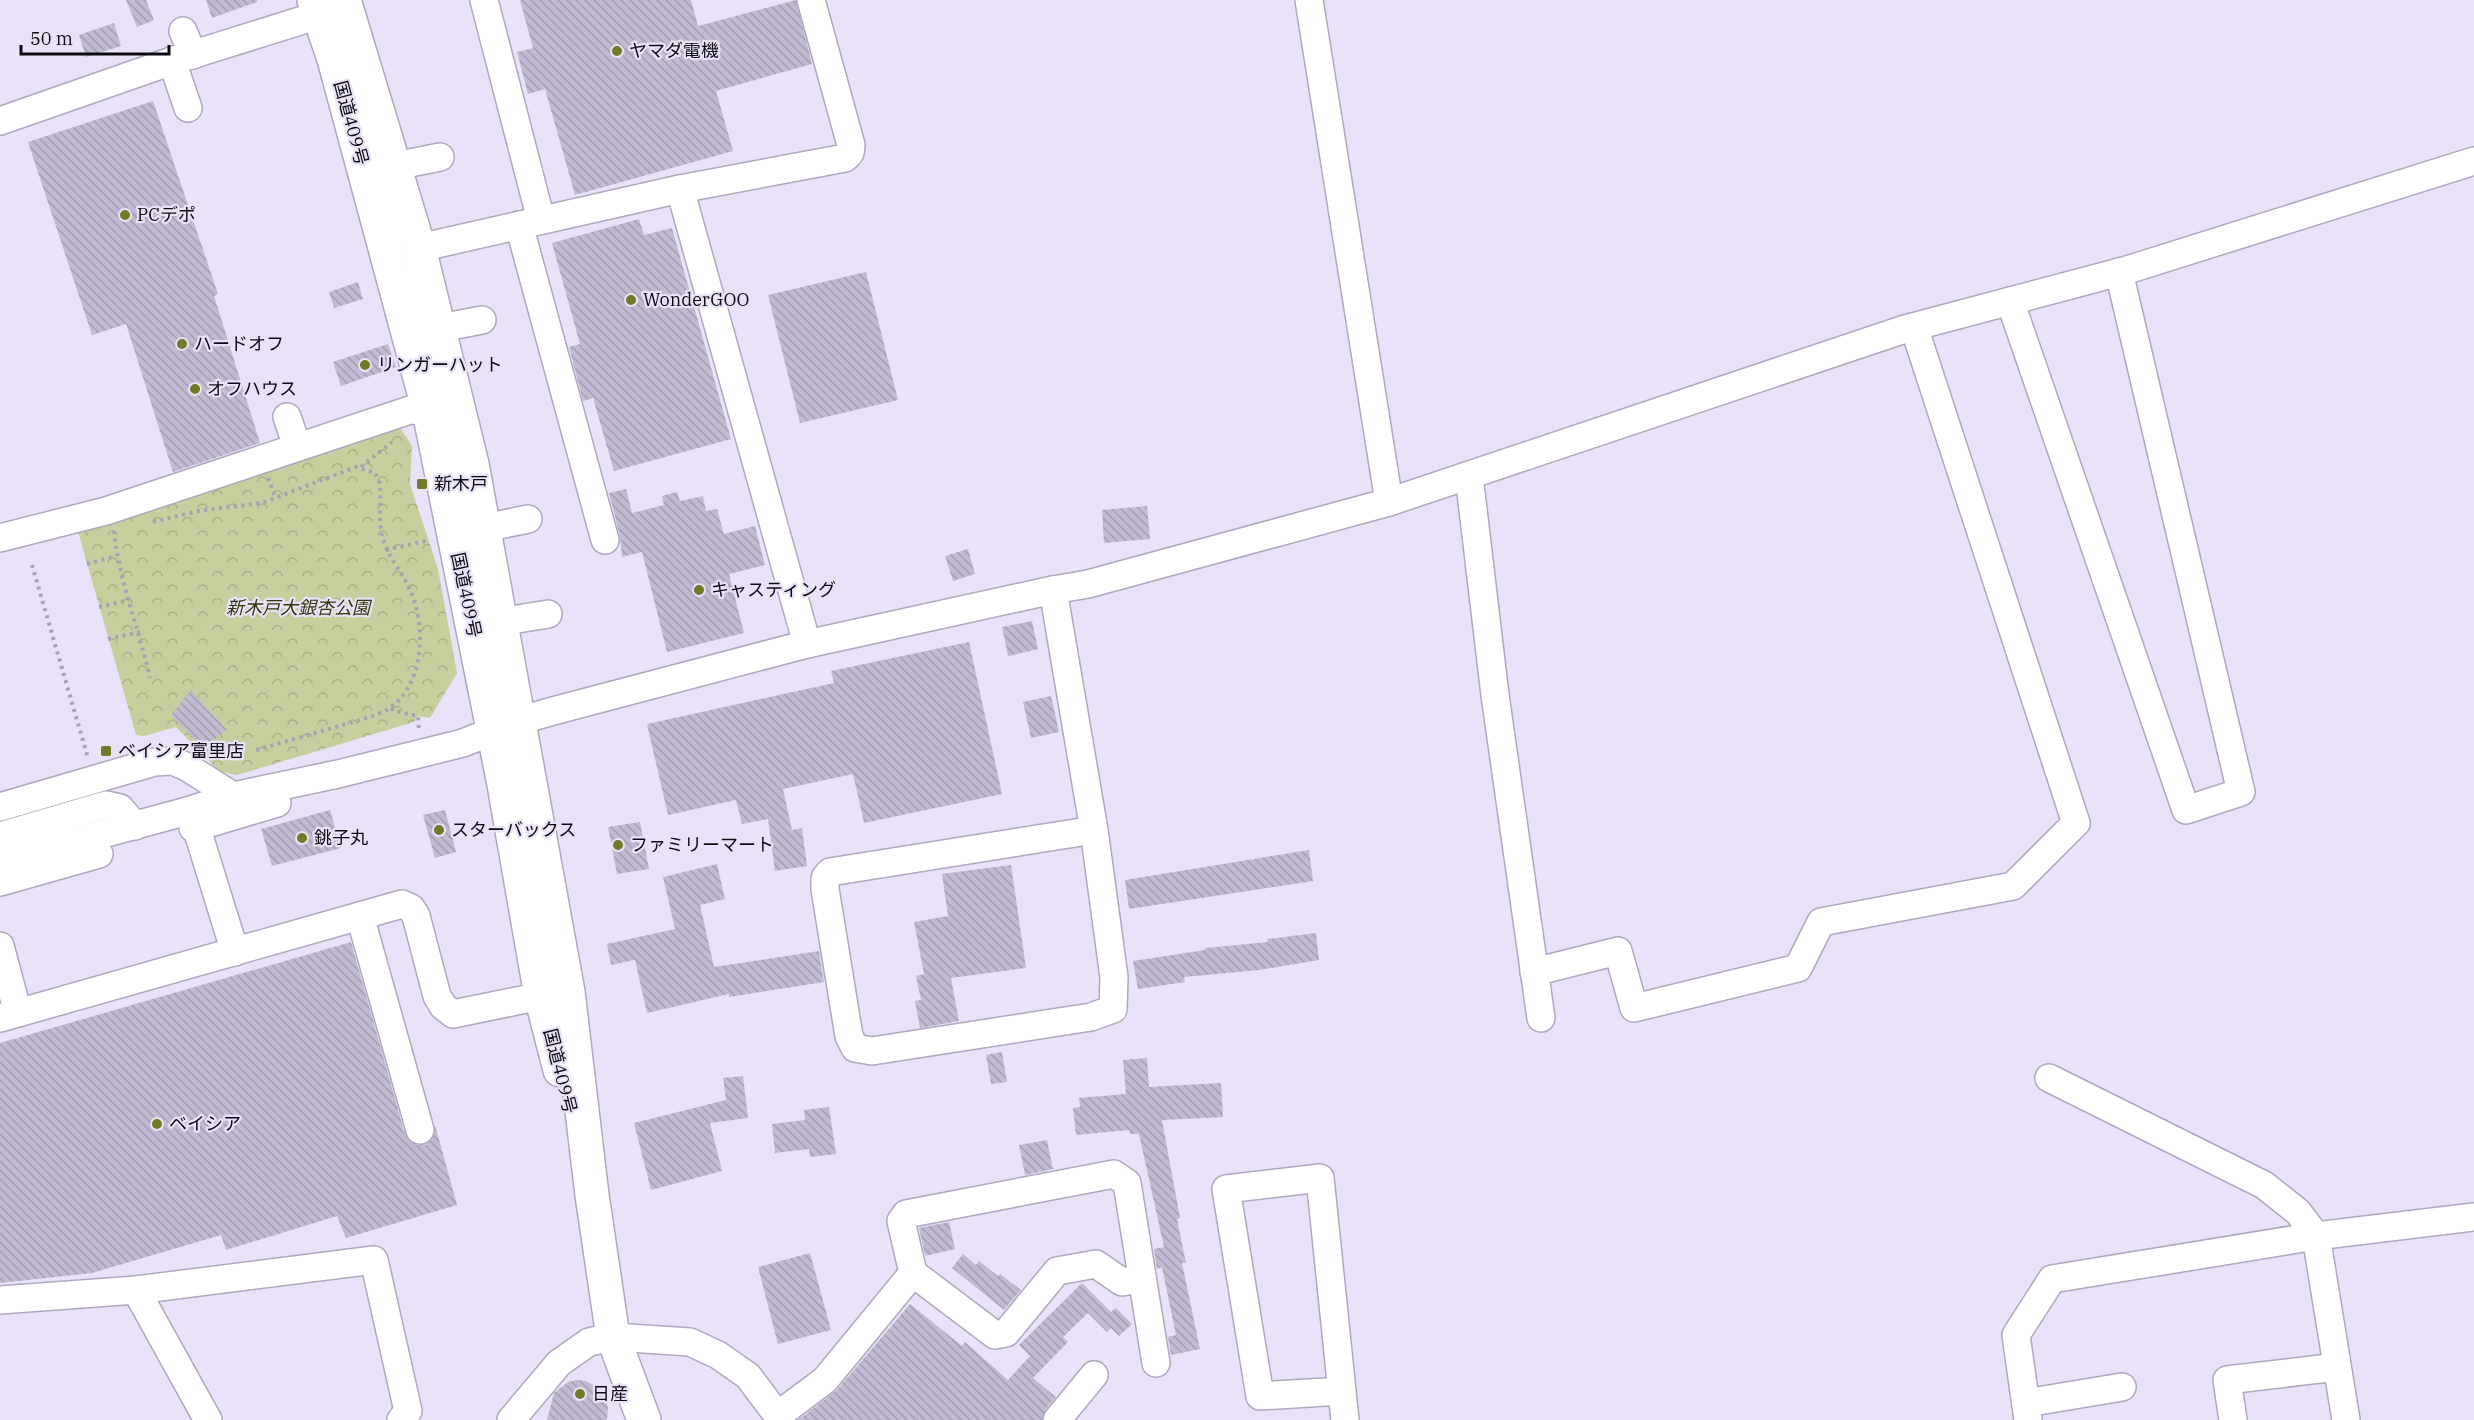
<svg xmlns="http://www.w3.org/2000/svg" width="2474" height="1420" viewBox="0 0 2474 1420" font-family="'IBM Plex Serif','Noto Sans JP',serif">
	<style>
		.forest { fill: url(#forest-crowns) }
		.building { fill: url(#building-back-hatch) }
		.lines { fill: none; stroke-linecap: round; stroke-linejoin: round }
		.minor-casing { stroke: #afa8be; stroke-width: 30 }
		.highway-casing { stroke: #afa8be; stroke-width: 36 }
		.path { stroke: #a6a1b3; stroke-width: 4; stroke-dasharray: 3 4.5; stroke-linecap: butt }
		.minor { stroke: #fff; stroke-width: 27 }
		.highway { stroke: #fff; stroke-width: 33 }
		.poi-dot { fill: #717a26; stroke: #e9e2f9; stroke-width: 2 }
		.labels { text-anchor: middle; stroke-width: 4.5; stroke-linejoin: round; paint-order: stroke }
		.poi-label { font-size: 18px; fill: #0c0a11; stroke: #e9e2f9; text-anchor: start }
		.street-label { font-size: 18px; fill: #0c0a11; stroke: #e9e2f9 }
		.park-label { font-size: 18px; font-style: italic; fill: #323707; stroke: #e9e2f9 }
	</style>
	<defs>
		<pattern id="forest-crowns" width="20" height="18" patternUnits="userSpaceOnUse" patternTransform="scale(1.5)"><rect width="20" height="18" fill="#c7cf9e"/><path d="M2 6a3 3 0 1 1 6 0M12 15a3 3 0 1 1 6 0" fill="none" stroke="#aab087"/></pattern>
		<pattern id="building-back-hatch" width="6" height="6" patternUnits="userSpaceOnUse" patternTransform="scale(1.5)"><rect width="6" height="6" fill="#c1bad0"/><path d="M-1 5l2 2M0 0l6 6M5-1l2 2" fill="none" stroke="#a59fb2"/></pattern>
	</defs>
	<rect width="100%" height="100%" fill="#e9e2f9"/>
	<path class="forest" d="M399,426L412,446L410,484L438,569L457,673L430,718L418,716L414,722L237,775L219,771L176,727L144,736L136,735L77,528Z"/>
	<g class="building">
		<path d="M126,0H146L154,20L137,27Z"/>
		<path d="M206,0H257V2L212,18Z"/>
		<path d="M520,0H691L698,26L796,0L812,64L716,91L733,151L575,195L545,89L528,94L517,52L533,48Z"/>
		<path d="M114,23L121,46L86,57L79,35Z"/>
		<path d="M153,101L218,294L214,296L260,443L173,472L126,324L92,335L28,142Z"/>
		<path d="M639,219L644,235L672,228L731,439L614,471L593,398L583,401L569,347L580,344L552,243Z"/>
		<path d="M866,272L898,400L800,423L768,295Z"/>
		<path d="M358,282L363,299L334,308L329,292Z"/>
		<path d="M388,344L396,367L341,386L333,362Z"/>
		<path d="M626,489L632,513L664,505L662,496L677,492L680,501L703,496L706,511L717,509L724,534L755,526L765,565L729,574L744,633L667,652L642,552L622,557L620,536L609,493Z"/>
		<path d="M1147,506L1150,539L1104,543L1102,510Z"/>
		<path d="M968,549L975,574L953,581L945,556Z"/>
		<path d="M1032,621L1038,649L1008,656L1002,627Z"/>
		<path d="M969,642L1002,794L864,823L853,774L783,789L792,830L802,828L807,866L775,871L768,819L742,824L736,800L668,815L647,724L834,683L831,671Z"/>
		<path d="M191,690L227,730L203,748L171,715Z"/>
		<path d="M1051,696L1059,732L1031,738L1023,702Z"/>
		<path d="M330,810L341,848L272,866L261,829Z"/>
		<path d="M445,810L456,852L435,858L423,815Z"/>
		<path d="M640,822L649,869L617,874L608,827Z"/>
		<path d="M1309,850L1313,881L1129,909L1125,880Z"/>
		<path d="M717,864L725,899L700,905L714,967L819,951L824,982L729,997V994L647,1013L635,960L611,965L607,944L675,929L663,877Z"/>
		<path d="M1011,865L1026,968L951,978L959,1021L920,1028L915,1001L921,1000L916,976L924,974L914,922L948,916L942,874Z"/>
		<path d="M1316,933L1319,960L1259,970L1184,977L1185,982L1138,989L1133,961L1205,950V948L1268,942L1267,939Z"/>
		<path d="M351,942L405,1134L416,1145H425L435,1134V1125L457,1205L346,1238L337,1216L226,1250L221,1235L92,1273L0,1283V1043Z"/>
		<path d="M1002,1052L1007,1082L991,1084L986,1055Z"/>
		<path d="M1147,1058L1149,1087L1221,1083L1223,1117L1162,1120L1180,1218L1177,1219L1186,1263H1182L1200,1349L1171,1355L1168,1337L1176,1335L1162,1267L1157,1269L1154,1249L1164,1247L1139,1134H1130L1129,1130L1076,1135L1073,1108L1080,1107L1079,1098L1126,1094L1123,1060Z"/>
		<path d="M743,1076L748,1118L710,1123L722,1171L651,1190L634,1123L726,1100L723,1078Z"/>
		<path d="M829,1107L836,1154L810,1157L809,1149L775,1153L772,1124L805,1120L804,1110Z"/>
		<path d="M1047,1140L1053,1169L1025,1175L1019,1145Z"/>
		<path d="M949,1222L955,1249L925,1256L919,1228Z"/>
		<path d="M810,1253L831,1330L778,1344L758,1267Z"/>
		<path d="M963,1254L976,1265L979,1261L998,1276L1000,1274L1021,1290L1004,1310L952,1268Z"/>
		<path d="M1082,1283L1111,1312L1116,1308L1132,1324L1119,1336L1111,1328L1107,1332L1088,1313L1063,1337L1068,1342L1033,1378L1056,1397L1045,1410L1042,1420H798L837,1390L910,1304L962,1346L965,1342L1008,1380L1030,1356L1019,1345Z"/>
		<path d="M577,1380L586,1381L601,1390L608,1407L607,1420H547L554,1393L568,1382Z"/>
	</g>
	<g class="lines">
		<defs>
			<g id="minor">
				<path d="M484,0L541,220"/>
				<path d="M1309,0L1389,502"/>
				<path d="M183,31L193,55"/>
				<path d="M172,61L188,108"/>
				<path d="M0,121L172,61L338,9"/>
				<path d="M395,166L440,157"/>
				<path d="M680,189L807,644"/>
				<path d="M519,225L605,540"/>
				<path d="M419,248L680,189L845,158L850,153L851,145L811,0"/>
				<path d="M2010,301L2186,810L2241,792L2119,272"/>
				<path d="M440,328L482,320"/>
				<path d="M287,417L297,446"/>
				<path d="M1469,476L1495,695L1541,1018"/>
				<path d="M484,528L528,519"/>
				<path d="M0,538L106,511L410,410L429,411"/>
				<path d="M1053,590L1094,830L1114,977L1113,1009L1091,1017L872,1051L855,1048L849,1036L825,889V878L830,872L1094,830"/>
				<path d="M500,622L548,614"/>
				<path d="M0,807L154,762L173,761L187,767L233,796"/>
				<path d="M191,810L235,952"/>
				<path d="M193,828L277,803"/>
				<path d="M0,836L106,805L120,808L135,826"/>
				<path d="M0,862L191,810L233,796L338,774L463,743L518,721L553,711L807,644L1053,590L1088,584L1389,502L1905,329L2127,270L2474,161"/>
				<path d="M0,882L99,854"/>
				<path d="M360,916L420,1130"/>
				<path d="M0,946L18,1013"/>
				<path d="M1534,972L1618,951L1634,1008L1798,968L1821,922L2013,886L2076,823L1914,327"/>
				<path d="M0,1018L402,904L411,908L416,916L437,996L443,1006L453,1014L541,996"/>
				<path d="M2049,1078L2264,1185L2298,1212L2316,1236L2346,1420"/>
				<path d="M1142,1279L1122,1282L1096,1264L1057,1271L1006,1333L995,1335L913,1273L901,1221L906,1214L1114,1174L1127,1183L1156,1363"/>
				<path d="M136,1290L208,1420"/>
				<path d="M0,1300L136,1290L374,1260L408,1411L401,1420"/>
				<path d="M1342,1391L1260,1396L1226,1189L1320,1178L1345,1420"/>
				<path d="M2026,1403L2122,1387"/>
				<path d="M777,1416L825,1380L913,1273"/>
				<path d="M511,1420L559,1363L589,1342L613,1337L690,1342L718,1355L748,1376L781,1420"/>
				<path d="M1057,1420L1094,1375"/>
				<path d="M2028,1420L2016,1335L2052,1279L2316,1236L2474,1217"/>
				<path d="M2233,1420L2227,1380L2337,1367"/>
			</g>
			<g id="highway">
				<path d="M314,0L334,59L429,411L503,779L541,996L560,1070"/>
				<path d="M344,0L419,248L472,464L568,992L592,1195L613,1337L644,1420"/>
			</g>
		</defs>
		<use href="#minor" class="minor-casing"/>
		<use href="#highway" class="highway-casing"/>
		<g class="path">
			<path d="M361,467L392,442"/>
			<path d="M268,478L276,499"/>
			<path d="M153,522L198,511L262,503L356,467L375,473L379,480C383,499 377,520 383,539C389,559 403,573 411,592C426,626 424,683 391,707C385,712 377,714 370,717L253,751"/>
			<path d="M114,531C119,581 139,628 150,678"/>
			<path d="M386,550L429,540"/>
			<path d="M87,564L116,556"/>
			<path d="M32,565L88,758"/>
			<path d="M99,607L129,600"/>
			<path d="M108,639L140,632"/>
			<path d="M391,708L395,711L418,716L419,731"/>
		</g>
		<use href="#minor" class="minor"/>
		<use href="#highway" class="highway"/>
	</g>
	<g class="poi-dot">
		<circle cx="617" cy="51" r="6"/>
		<circle cx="125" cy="215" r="6"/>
		<circle cx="631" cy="300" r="6"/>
		<circle cx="182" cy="344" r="6"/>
		<circle cx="365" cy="365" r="6"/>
		<circle cx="195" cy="389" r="6"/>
		<rect x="416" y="478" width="12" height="12" rx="3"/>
		<circle cx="699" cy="590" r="6"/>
		<rect x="100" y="745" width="12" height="12" rx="3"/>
		<circle cx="439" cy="830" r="6"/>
		<circle cx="302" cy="838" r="6"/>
		<circle cx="618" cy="845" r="6"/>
		<circle cx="157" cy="1124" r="6"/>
		<circle cx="580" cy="1394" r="6"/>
	</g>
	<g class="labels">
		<g class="poi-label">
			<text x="629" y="57">ヤマダ電機</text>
			<text x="137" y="221">PCデポ</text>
			<text x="643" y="306">WonderGOO</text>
			<text x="194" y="350">ハードオフ</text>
			<text x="377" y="371">リンガーハット</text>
			<text x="207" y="395">オフハウス</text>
			<text x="434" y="490">新木戸</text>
			<text x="711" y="596">キャスティング</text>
			<text x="118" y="757">ベイシア富里店</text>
			<text x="451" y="836">スターバックス</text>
			<text x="314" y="844">銚子丸</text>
			<text x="630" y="851">ファミリーマート</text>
			<text x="169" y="1130">ベイシア</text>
			<text x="592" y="1400">日産</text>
		</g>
		<g class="street-label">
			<text transform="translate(351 123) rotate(75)" y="6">国道409号</text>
			<text transform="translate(466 595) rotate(78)" y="6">国道409号</text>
			<text transform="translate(560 1071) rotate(76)" y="6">国道409号</text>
		</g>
		<g class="park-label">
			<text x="298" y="614">新木戸大銀杏公園</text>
		</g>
	</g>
	<path d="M21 45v9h148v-9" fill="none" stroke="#0c0a11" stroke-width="3"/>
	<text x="30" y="45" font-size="18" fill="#0c0a11" stroke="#e9e2f9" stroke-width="4.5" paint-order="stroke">50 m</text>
</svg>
